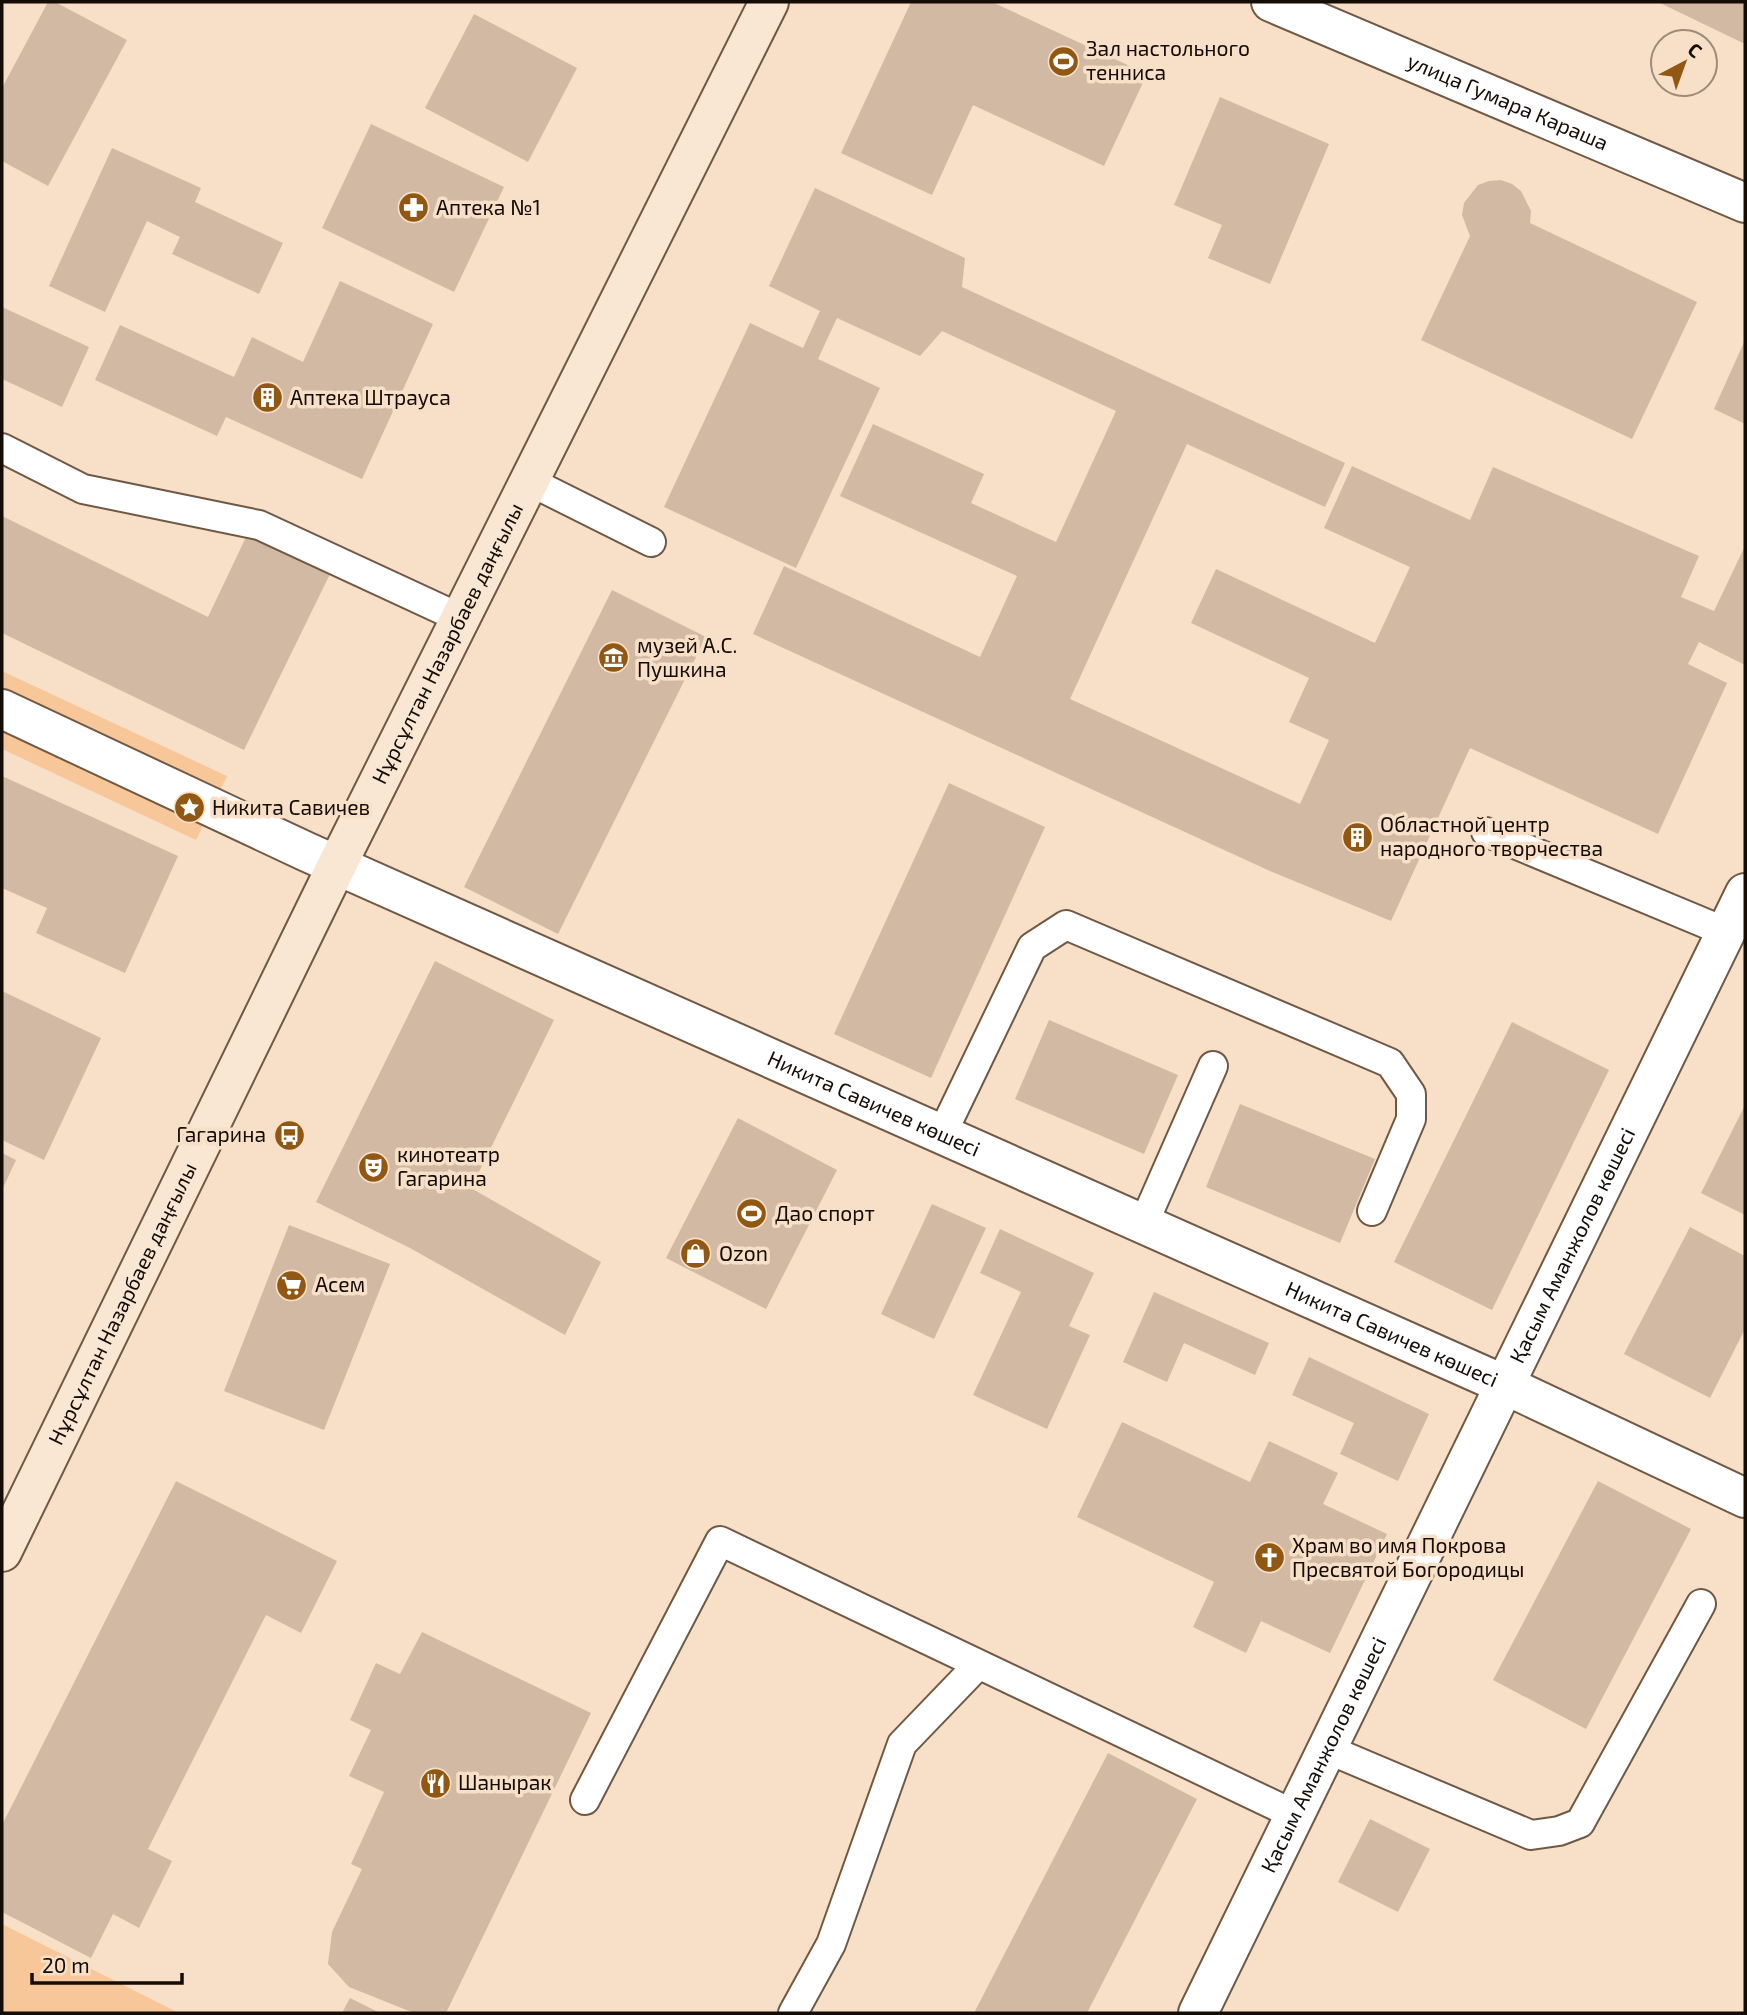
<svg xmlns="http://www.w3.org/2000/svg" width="1747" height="2015" viewBox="0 0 1747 2015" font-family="'Exo 2',sans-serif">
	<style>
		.green { fill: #f8c799 }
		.building { fill: #d2b9a3 }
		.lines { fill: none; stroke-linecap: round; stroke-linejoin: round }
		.lane-casing { stroke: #6f5945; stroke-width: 32 }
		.street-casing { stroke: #6f5945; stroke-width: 42 }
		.secondary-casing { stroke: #6f5945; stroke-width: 42 }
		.lane { stroke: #fff; stroke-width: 28 }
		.street { stroke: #fff; stroke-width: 38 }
		.secondary { stroke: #f9e6d3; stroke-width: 38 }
		.labels { text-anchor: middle; stroke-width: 7; stroke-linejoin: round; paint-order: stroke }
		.poi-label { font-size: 21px; fill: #140c05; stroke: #f8dfc8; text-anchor: start }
		.street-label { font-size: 21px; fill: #140c05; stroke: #f8dfc8 }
	</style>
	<rect width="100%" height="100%" fill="#f8dfc8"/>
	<g class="green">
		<path d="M2,671L227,776L196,840L2,749Z"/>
		<path d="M2,1924L177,2012V2013H2Z"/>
	</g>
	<g class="building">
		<path d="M48,2H55L127,40L48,186L2,161V88Z"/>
		<path d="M911,2H992L1147,74L1104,166L973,105L932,195L841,153Z"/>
		<path d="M1658,2H1745V44Z"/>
		<path d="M474,14L577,68L528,162L425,108Z"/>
		<path d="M1220,97L1329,144L1270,284L1208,258L1222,225L1174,205Z"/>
		<path d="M371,124L504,187L454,292L322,228Z"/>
		<path d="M112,148L201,188L195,202L283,243L259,294L172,254L180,237L147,221L105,312L49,286Z"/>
		<path d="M1501,180L1512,184L1521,191L1531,211L1530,223L1697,302L1632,439L1421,340L1470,236L1462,215L1464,203L1478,185L1489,181Z"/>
		<path d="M815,188L965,258L962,287L1345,463L1325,507L1187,444L1070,699L1300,804L1329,740L1289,722L1309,678L1191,623L1216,569L1375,643L1410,567L1324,528L1352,466L1470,520L1493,467L1699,556L1681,597L1714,611L1745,546V665L1699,642L1688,664L1727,683L1658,834L1470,748L1391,921L1270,871L753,634L784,566L980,657L1017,576L840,496L873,424L984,474L971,503L1056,542L1116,411L942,331L920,356L837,318L818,359L880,388L796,568L664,507L750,323L803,348L820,311L769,286Z"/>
		<path d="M340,281L433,324L362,479L226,417L217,436L95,380L120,325L234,377L252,337L303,362Z"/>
		<path d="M2,307L89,347L62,407L2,379Z"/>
		<path d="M1745,340V424L1714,409Z"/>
		<path d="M2,516L208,617L247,535L330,574L244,750L2,633Z"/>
		<path d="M612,590L706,637L558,934L464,887Z"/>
		<path d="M2,776L178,856L125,973L36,933L47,908L2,888Z"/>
		<path d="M949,783L1045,827L931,1078L834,1034Z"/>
		<path d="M435,961L554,1020L474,1182L449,1169L446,1174L601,1262L565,1335L410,1248L316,1202Z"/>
		<path d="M2,991L101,1038L44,1160L2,1140Z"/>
		<path d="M1049,1020L1178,1075L1144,1154L1015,1099Z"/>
		<path d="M1512,1022L1609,1070L1492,1310L1394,1262Z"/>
		<path d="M1240,1104L1375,1159L1340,1243L1206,1187Z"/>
		<path d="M1745,1105V1215L1701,1193Z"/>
		<path d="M738,1118L837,1170L766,1309L666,1258Z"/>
		<path d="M2,1153L16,1160L2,1190Z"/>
		<path d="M932,1204L986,1228L934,1339L881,1314Z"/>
		<path d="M289,1225L390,1264L324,1430L224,1391Z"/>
		<path d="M1690,1227L1745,1256V1329L1710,1398L1624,1354Z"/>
		<path d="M1000,1229L1094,1273L1069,1326L1090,1335L1047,1429L973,1395L1021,1292L980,1273Z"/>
		<path d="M1154,1292L1269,1343L1255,1375L1184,1343L1167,1382L1123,1362Z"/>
		<path d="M1309,1357L1429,1414L1398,1481L1340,1454L1354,1423L1292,1395Z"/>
		<path d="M1122,1422L1250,1482L1269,1441L1338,1473L1323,1504L1387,1534L1330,1653L1261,1621L1246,1653L1193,1627L1214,1582L1077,1517Z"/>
		<path d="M176,1481L337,1561L301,1633L266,1615L148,1849L172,1861L139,1928L113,1914L91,1958L2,1912V1825Z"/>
		<path d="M1598,1481L1691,1529L1586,1729L1493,1680Z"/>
		<path d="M422,1632L591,1713L446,2013H414L349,1987L328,1964L332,1932L362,1869L351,1864L384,1792L349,1776L371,1730L350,1720L376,1663L400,1674Z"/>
		<path d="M1108,1753L1197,1799L1087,2013H974Z"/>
		<path d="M1370,1819L1430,1849L1398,1912L1338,1882Z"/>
		<path d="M350,1998L380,2013H342Z"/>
	</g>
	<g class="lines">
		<defs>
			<g id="lane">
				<path d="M2,448L83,489L259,525L460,618"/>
				<path d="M529,481L651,542"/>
				<path d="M1486,832L1726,932"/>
				<path d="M941,1136L1032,947L1066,925L1390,1063L1411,1094V1119L1372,1211"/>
				<path d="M1143,1225L1213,1066"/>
				<path d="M1327,1749L1531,1835L1559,1831L1580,1823L1701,1604"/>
				<path d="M585,1800L720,1541L1295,1815"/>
				<path d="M793,2013L831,1944L902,1744L978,1665"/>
			</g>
			<g id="street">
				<path id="s1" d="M1271,2L1745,203"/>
				<path id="s2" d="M2,709L307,852L1505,1385L1745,1498"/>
				<path id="s3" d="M1198,2013L1745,893"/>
			</g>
			<g id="secondary">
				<path id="s4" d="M2,1552L337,865L769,2"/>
			</g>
		</defs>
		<use href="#lane" class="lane-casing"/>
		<use href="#street" class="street-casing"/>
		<use href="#secondary" class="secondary-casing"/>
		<use href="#lane" class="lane"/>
		<use href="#street" class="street"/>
		<use href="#secondary" class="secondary"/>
	</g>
	<defs>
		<symbol id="stadium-disc" viewBox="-11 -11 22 22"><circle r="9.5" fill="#915813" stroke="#f8dfc8"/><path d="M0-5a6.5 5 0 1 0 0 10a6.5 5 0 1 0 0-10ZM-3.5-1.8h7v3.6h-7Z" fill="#fff"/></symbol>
		<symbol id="pharmacy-disc" viewBox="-11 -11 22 22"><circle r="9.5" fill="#915813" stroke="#f8dfc8"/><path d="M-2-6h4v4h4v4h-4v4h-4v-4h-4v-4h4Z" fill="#fff"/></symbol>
		<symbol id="building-disc" viewBox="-11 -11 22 22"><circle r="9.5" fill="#915813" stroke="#f8dfc8"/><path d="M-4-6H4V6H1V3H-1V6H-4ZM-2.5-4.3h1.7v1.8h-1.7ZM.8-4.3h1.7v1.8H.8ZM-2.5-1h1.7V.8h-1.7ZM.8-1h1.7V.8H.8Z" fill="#fff"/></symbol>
		<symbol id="museum-disc" viewBox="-11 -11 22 22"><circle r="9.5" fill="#915813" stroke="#f8dfc8"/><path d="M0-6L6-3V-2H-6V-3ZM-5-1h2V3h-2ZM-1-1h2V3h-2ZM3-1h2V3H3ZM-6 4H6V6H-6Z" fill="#fff"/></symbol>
		<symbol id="sight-disc" viewBox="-11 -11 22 22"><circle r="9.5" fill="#915813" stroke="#f8dfc8"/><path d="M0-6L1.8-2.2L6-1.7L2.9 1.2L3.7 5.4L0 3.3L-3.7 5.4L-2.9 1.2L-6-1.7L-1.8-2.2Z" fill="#fff"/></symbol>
		<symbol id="bus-disc" viewBox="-11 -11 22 22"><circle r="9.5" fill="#915813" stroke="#f8dfc8"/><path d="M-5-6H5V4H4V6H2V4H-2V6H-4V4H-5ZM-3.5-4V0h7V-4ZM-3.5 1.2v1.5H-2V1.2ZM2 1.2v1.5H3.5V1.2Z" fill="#fff"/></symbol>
		<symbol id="theatre-disc" viewBox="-11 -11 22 22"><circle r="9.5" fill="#915813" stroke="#f8dfc8"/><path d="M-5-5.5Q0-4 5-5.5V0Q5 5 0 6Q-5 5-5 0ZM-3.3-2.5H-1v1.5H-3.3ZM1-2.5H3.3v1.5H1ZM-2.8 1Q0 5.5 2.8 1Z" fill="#fff"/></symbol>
		<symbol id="shop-disc" viewBox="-11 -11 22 22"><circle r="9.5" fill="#915813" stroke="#f8dfc8"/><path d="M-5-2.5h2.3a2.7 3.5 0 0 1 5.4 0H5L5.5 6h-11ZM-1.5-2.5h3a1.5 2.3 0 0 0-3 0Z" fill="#fff"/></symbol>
		<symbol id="supermarket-disc" viewBox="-11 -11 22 22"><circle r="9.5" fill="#915813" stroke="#f8dfc8"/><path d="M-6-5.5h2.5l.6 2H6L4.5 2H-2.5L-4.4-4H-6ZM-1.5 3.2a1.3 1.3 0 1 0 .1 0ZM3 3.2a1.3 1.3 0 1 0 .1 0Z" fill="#fff"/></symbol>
		<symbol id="church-disc" viewBox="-11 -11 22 22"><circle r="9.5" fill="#915813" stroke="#f8dfc8"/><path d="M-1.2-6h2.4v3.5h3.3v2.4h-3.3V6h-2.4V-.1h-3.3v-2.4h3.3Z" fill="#fff"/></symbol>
		<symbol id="restaurant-disc" viewBox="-11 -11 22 22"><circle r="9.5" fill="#915813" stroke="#f8dfc8"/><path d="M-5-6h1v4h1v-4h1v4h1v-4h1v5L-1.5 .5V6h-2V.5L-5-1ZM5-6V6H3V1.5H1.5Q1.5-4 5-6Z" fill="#fff"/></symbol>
	</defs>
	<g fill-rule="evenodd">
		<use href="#stadium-disc" x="1046" y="44" width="35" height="35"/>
		<use href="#pharmacy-disc" x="396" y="190" width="35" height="35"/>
		<use href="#building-disc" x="250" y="380" width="35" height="35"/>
		<use href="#museum-disc" x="596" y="640" width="35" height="35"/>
		<use href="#sight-disc" x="172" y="790" width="35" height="35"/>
		<use href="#building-disc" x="1340" y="820" width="35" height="35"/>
		<use href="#bus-disc" x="272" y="1118" width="35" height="35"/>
		<use href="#theatre-disc" x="356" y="1150" width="35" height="35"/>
		<use href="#stadium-disc" x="734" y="1196" width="35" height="35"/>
		<use href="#shop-disc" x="678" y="1236" width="35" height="35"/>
		<use href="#supermarket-disc" x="274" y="1268" width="35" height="35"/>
		<use href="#church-disc" x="1252" y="1540" width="35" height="35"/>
		<use href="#restaurant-disc" x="418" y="1766" width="35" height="35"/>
	</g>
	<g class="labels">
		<g class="poi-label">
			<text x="1086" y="56">Зал настольного<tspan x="1086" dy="24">тенниса</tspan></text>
			<text x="436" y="215">Аптека №1</text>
			<text x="290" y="405">Аптека Штрауса</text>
			<text x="637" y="653">музей А.С.<tspan x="637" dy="24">Пушкина</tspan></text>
			<text x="212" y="815">Никита Савичев</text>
			<text x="1380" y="832">Областной центр<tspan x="1380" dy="24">народного творчества</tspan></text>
			<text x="266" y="1142" text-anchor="end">Гагарина</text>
			<text x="397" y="1162">кинотеатр<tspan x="397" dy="24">Гагарина</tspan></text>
			<text x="775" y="1221">Дао спорт</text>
			<text x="719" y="1261">Ozon</text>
			<text x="315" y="1292">Асем</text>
			<text x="1292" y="1553">Храм во имя Покрова<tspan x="1292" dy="24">Пресвятой Богородицы</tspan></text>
			<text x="458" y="1790">Шанырак</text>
		</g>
		<g class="street-label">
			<text dy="7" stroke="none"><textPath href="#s1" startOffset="257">улица Гумара Караша</textPath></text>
			<text dy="7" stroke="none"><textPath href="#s4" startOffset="1012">Нұрсұлтан Назарбаев даңғылы</textPath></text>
			<text dy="7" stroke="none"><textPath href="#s2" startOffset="957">Никита Савичев көшесі</textPath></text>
			<text dy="7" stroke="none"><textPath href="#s3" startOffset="854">Қасым Аманжолов көшесі</textPath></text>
			<text dy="7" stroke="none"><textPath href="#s4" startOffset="276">Нұрсұлтан Назарбаев даңғылы</textPath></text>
			<text dy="7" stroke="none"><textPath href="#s2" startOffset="1524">Никита Савичев көшесі</textPath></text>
			<text dy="7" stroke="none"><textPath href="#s3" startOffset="287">Қасым Аманжолов көшесі</textPath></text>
		</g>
	</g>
	<rect width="1747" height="2015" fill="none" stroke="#140c05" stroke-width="7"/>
	<g transform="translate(1684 63) rotate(41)"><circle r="33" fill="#f8dfc8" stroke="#9d8b7a" stroke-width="2"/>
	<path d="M0-5L12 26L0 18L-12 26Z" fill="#915813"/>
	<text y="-10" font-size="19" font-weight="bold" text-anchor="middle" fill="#140c05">С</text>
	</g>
	<path d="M32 1973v10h150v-10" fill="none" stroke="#140c05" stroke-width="3.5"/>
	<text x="42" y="1973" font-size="21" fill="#140c05" stroke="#f8dfc8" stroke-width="5" paint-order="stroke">20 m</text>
</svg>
